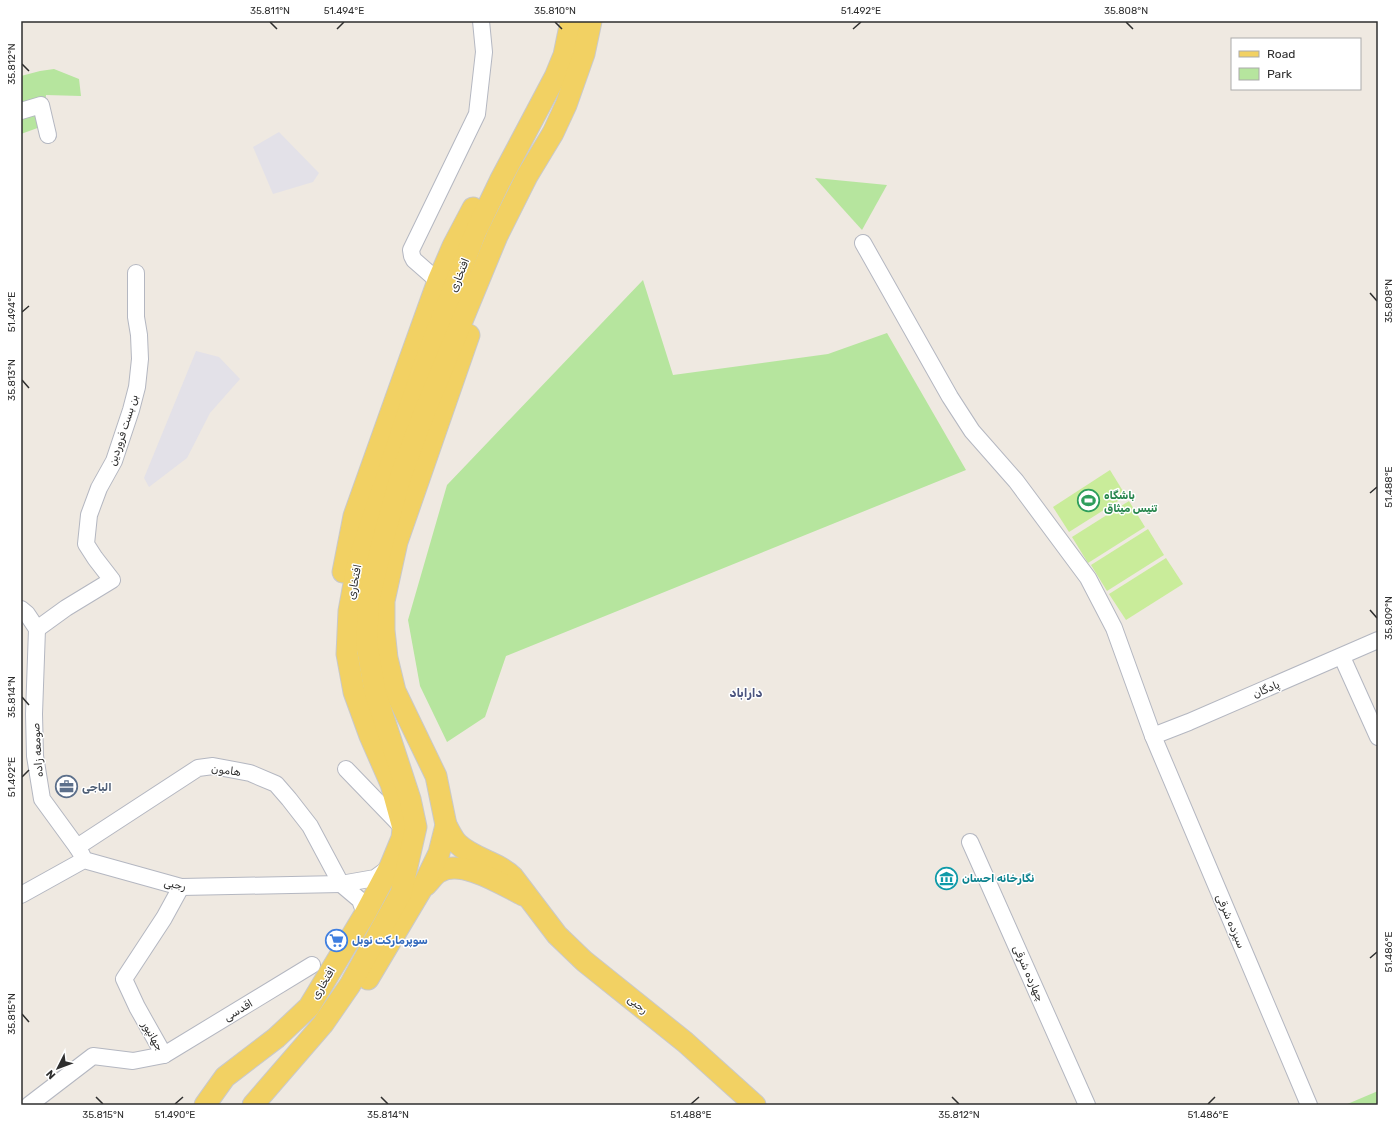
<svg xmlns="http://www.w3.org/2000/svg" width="1399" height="1126" viewBox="0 0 1399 1126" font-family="Rubik,Vazirmatn,sans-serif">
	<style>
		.industrial { fill: #e3e1e8 }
		.green { fill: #b6e59e }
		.pitch { fill: #c9ec9a }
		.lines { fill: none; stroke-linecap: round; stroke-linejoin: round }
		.minor-casing { stroke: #b4b7c1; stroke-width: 18 }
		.major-casing { stroke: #c9c9c9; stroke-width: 23 }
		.minor { stroke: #fff; stroke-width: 16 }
		.major { stroke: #f2d163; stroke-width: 21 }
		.ticks { fill: none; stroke: #2e2e2e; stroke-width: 1.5 }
		.labels { text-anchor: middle; stroke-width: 3; stroke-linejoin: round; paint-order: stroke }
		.street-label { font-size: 11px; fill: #2e2e2e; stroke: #fff }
		.leisure-label { font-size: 11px; font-weight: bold; fill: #27864d; stroke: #fff; text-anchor: start }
		.service-label { font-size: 11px; font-weight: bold; fill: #4e5e75; stroke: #fff; text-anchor: start }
		.culture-label { font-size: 11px; font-weight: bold; fill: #0d838f; stroke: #fff; text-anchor: start }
		.shop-label { font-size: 11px; font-weight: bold; fill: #366cbe; stroke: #fff; text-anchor: start }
		.neighbourhood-label { font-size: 12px; font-weight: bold; fill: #4d5680; stroke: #fff }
		.neatline { fill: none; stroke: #2e2e2e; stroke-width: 1.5 }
		.ticks-label { font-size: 10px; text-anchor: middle; fill: #2e2e2e }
	</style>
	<rect width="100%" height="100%" fill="#efe9e1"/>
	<g class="industrial">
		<path d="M279,132L319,173L313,182L273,194L253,147Z"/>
		<path d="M196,351L219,357L240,379L210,413L187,458L149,487L144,478Z"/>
	</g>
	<g class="green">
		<path d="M54,69L79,79L81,96L46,95L43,126L21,134V76L40,71Z"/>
		<path d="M815,178L887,185L862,230Z"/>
		<path d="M643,280L673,375L828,354L887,333L966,470L506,656L485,717L447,742L420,686L408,620L447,485Z"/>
		<path d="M1378,1091V1105H1345Z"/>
	</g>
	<g class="pitch">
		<path d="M1110,470L1126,496L1069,532L1053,507Z"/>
		<path d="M1129,501L1145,527L1088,563L1072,537Z"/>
		<path d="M1148,529L1164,555L1107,591L1091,565Z"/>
		<path d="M1166,558L1183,584L1126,620L1109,594Z"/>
	</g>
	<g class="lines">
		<defs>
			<g id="minor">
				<path d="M21,111L41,105L48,135"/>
				<path d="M863,243L950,397L972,431L1016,481L1088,578L1114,628L1153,736L1309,1105"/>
				<path d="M438,281L414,260L412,256L411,250L477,114L484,52L481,21"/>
				<path d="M21,609L27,614L37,629L34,714L35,756L42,799L77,847L82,855"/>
				<path d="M37,629L66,608L112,580L95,558L86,544L89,515L99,488L114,461L131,410L137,387L140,359L139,335L136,317V273"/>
				<path d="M1342,657L1378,737"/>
				<path d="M1153,736L1189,722L1378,640"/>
				<path d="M346,769L402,827"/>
				<path d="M970,842L1087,1105"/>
				<path d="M77,847L198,768L213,766L250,773L276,784L289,799L310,826L341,884L360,900L365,914"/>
				<path d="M21,895L84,860L181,887L341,884L375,878L390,867"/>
				<path d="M164,1055L312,965"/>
				<path d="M29,1105L93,1056L133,1061L164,1055L137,1007L124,979L164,918L181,887"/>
			</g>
			<g id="major">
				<path d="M343,572L354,516L411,356L438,281L453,246L473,208"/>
				<path d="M446,825C450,832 453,839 458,844C474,859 498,862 513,877L557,935L584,961L685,1042L755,1105"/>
				<path d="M426,885C430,881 434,875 439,872C461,858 503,885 523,895"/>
				<path d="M368,979L421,890L439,853L446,825L436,776L395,691L387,658L384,630V601L397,542L469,335"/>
				<path d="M205,1105L225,1077L276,1038L309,1007L365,914L390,867L402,838L403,828L391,784L370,736L354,692L347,654L349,611L358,562L426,359L476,231L500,181L555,77L564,55L571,21"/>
				<path d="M253,1105L323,1024L350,985L401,893L416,827L410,799L375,692L367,646L368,603L384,536L401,475L424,413L497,236L527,176L553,133L566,105L584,54L591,21"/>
			</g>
		</defs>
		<use href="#minor" class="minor-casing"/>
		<use href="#major" class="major-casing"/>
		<use href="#minor" class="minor"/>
		<use href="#major" class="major"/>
	</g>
	<path class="ticks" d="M270,22L277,29M555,22L562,29M1126,22L1133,29M337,29L344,22M853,29L861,22M22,64L29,71M1370,293L1377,301M22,312L29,306M22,380L29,388M1370,493L1377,487M1370,610L1377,618M22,697L29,705M22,777L29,770M1370,958L1377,952M22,1014L29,1022M96,1097L103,1104M381,1097L388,1104M952,1097L959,1104M175,1104L183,1097M691,1104L699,1097M1208,1104L1215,1097"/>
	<defs>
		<symbol id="stadium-ring" viewBox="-11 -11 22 22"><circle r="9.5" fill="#fff" stroke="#2e9e5b" stroke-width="1.5"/><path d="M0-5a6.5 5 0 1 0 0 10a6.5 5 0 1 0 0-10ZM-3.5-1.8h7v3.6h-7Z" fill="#2e9e5b"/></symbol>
		<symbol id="office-ring" viewBox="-11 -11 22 22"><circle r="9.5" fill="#fff" stroke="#5c6f8a" stroke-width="1.5"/><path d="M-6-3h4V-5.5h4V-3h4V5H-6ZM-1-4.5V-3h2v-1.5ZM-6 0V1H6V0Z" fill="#5c6f8a"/></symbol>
		<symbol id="museum-ring" viewBox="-11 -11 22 22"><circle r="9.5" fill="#fff" stroke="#0f9aa8" stroke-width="1.5"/><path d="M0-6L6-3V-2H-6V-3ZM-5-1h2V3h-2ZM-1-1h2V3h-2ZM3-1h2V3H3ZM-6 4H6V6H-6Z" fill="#0f9aa8"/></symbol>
		<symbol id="supermarket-ring" viewBox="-11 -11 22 22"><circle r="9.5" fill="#fff" stroke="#3f7fe0" stroke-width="1.5"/><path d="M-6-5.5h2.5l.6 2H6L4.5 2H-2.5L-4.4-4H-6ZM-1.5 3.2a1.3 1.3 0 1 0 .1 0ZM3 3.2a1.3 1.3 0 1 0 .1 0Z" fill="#3f7fe0"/></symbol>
	</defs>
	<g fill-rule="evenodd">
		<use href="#stadium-ring" x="1076" y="488" width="25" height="25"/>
		<use href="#office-ring" x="54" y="774" width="25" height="25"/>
		<use href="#museum-ring" x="934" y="866" width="25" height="25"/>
		<use href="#supermarket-ring" x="324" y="928" width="25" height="25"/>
	</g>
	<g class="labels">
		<g class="street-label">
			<text transform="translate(459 275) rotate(-68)" y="4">افتخاری</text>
			<text transform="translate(123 430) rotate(-72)" y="4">بن بست فروردین</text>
			<text transform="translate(354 582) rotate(-79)" y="4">افتخاری</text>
			<text transform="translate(1266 689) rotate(-23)" y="4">پادگان</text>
			<text transform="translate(37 750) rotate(-94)" y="4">صومعه زاده</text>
			<text transform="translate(226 770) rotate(7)" y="4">هامون</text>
			<text transform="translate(175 884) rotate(11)" y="4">رجبی</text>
			<text transform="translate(1231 921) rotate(67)" y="4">سیزده شرقی</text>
			<text transform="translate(1029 973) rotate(66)" y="4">چهارده شرقی</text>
			<text transform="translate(323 983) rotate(-59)" y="4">افتخاری</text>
			<text transform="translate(638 1004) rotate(39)" y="4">رجبی</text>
			<text transform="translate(238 1010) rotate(-31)" y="4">اقدسی</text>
			<text transform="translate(153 1036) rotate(60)" y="4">جهانپور</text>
		</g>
		<g class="leisure-label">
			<text x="1104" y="499">باشگاه<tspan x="1104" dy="13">تنيس ميثاق</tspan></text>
		</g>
		<g class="service-label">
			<text x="82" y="791">الباجی</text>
		</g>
		<g class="culture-label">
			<text x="962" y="882">نگارخانه احسان</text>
		</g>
		<g class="shop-label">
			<text x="352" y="944">سوپرمارکت نوبل</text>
		</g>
		<g class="neighbourhood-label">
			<text x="746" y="697">داراباد</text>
		</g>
	</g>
	<rect width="1399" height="1126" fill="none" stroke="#ffffff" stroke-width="44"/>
	<rect x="1231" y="38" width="130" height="52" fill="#ffffff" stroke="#ababab"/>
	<rect x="1239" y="51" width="20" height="6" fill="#f2d163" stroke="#ababab"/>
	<text x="1267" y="58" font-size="12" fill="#2e2e2e">Road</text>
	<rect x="1239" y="68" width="20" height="12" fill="#b6e59e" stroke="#ababab"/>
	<text x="1267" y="78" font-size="12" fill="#2e2e2e">Park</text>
	<g transform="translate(58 1068) rotate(228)" stroke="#ffffff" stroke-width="3" paint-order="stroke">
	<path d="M0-3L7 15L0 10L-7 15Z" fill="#2e2e2e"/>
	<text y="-6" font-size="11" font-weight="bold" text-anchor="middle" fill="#2e2e2e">N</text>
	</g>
	<rect x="22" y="22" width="1355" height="1082" class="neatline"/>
	<g class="ticks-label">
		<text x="270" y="14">35.811°N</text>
		<text x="344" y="14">51.494°E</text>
		<text x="555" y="14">35.810°N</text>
		<text x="861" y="14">51.492°E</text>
		<text x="1126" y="14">35.808°N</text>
		<text transform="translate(11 64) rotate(-90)" y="4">35.812°N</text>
		<text transform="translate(1388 301) rotate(-90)" y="4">35.808°N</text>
		<text transform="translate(11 312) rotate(-90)" y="4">51.494°E</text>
		<text transform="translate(11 380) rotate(-90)" y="4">35.813°N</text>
		<text transform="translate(1388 487) rotate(-90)" y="4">51.488°E</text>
		<text transform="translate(1388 618) rotate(-90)" y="4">35.809°N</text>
		<text transform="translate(11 697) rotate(-90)" y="4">35.814°N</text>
		<text transform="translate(11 777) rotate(-90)" y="4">51.492°E</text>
		<text transform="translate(1388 952) rotate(-90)" y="4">51.486°E</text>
		<text transform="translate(11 1014) rotate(-90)" y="4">35.815°N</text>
		<text x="103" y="1118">35.815°N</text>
		<text x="175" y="1118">51.490°E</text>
		<text x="388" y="1118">35.814°N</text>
		<text x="691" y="1118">51.488°E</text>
		<text x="959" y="1118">35.812°N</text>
		<text x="1208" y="1118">51.486°E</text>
	</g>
</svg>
